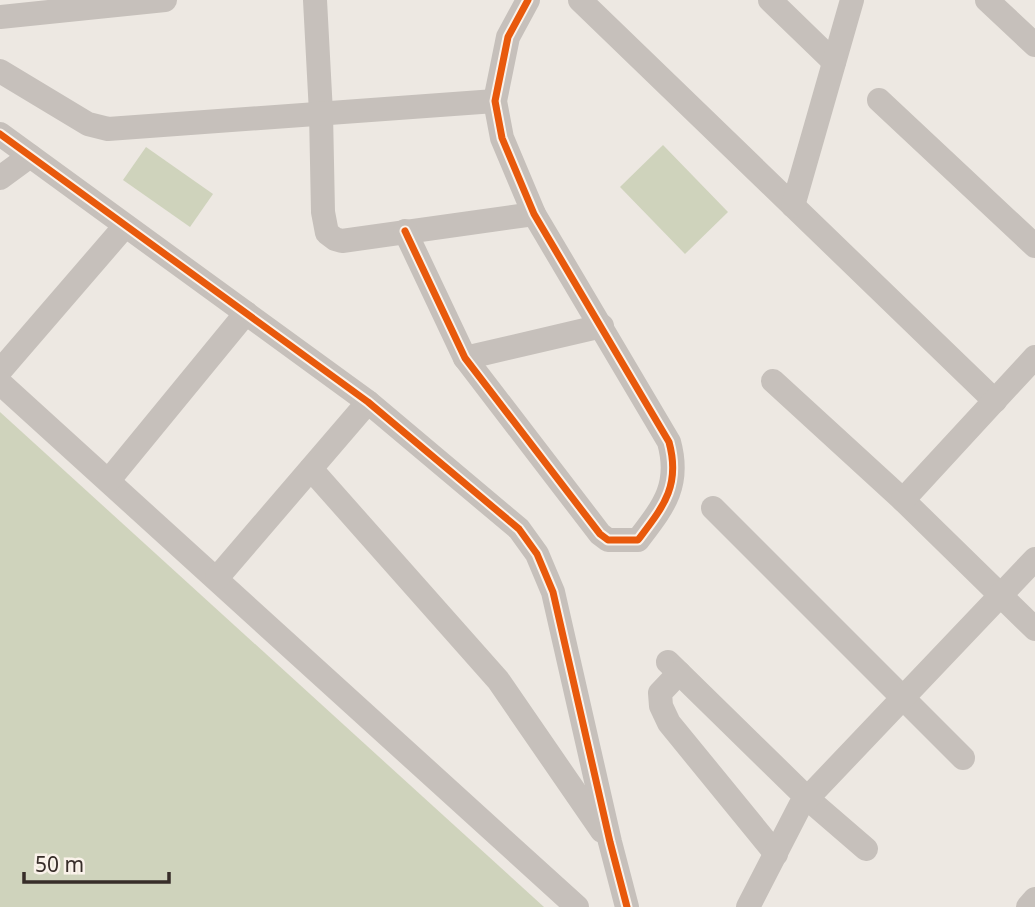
<svg xmlns="http://www.w3.org/2000/svg" width="1035" height="907" viewBox="0 0 1035 907" font-family="'Noto Sans',sans-serif">
	<style>
		.green { fill: #cfd3bc }
		.lines { fill: none; stroke-linecap: round; stroke-linejoin: round }
		.minor { stroke: #c6c0bb; stroke-width: 24 }
		.cycleway-casing { stroke: #faf2ea; stroke-width: 11 }
		.cycleway { stroke: #e8590c; stroke-width: 7 }
	</style>
	<rect width="100%" height="100%" fill="#ede8e2"/>
	<g class="green">
		<path d="M663,145L728,212L685,254L620,187Z"/>
		<path d="M146,147L213,194L190,227L123,180Z"/>
		<path d="M0,412L544,907H0Z"/>
	</g>
	<g class="lines">
		<g class="minor">
			<path d="M315,0L321,113L323,212L327,233L335,239L342,241L534,214"/>
			<path d="M580,0L995,401"/>
			<path d="M770,0L834,62"/>
			<path d="M987,0L1035,45"/>
			<path d="M0,17L165,0"/>
			<path d="M0,71L88,124L108,129L495,101"/>
			<path d="M879,100L1035,246"/>
			<path d="M0,134L368,402L519,529L537,554L553,592L610,842L627,907"/>
			<path d="M0,178L30,156"/>
			<path d="M793,206L852,0"/>
			<path d="M405,231L465,358L600,534L608,540H638C663,507 681,486 669,442L534,214L502,138L495,101L508,37L528,0"/>
			<path d="M465,358L602,326"/>
			<path d="M0,371L125,226"/>
			<path d="M773,381L903,500L1035,629"/>
			<path d="M0,383L577,907"/>
			<path d="M311,469L498,680L602,831"/>
			<path d="M109,480L246,313"/>
			<path d="M903,500L1035,357"/>
			<path d="M713,508L963,758"/>
			<path d="M217,578L368,402"/>
			<path d="M668,662L808,799L866,849"/>
			<path d="M679,673L660,693L661,706L669,723L776,854"/>
			<path d="M748,907L800,806L1035,559"/>
			<path d="M1028,907L1035,899"/>
		</g>
		<defs>
			<g id="cycleway">
				<path d="M0,134L368,402L519,529L537,554L553,592L610,842L627,907"/>
				<path d="M405,231L465,358L600,534L608,540H638C663,507 681,486 669,442L534,214L502,138L495,101L508,37L528,0"/>
			</g>
		</defs>
		<use href="#cycleway" class="cycleway-casing"/>
		<use href="#cycleway" class="cycleway"/>
	</g>
	<path d="M24 872v10h145v-10" fill="none" stroke="#372d29" stroke-width="3.5"/>
	<text x="35" y="872" font-size="21" fill="#372d29" stroke="#faf2ea" stroke-width="5" paint-order="stroke">50 m</text>
</svg>
